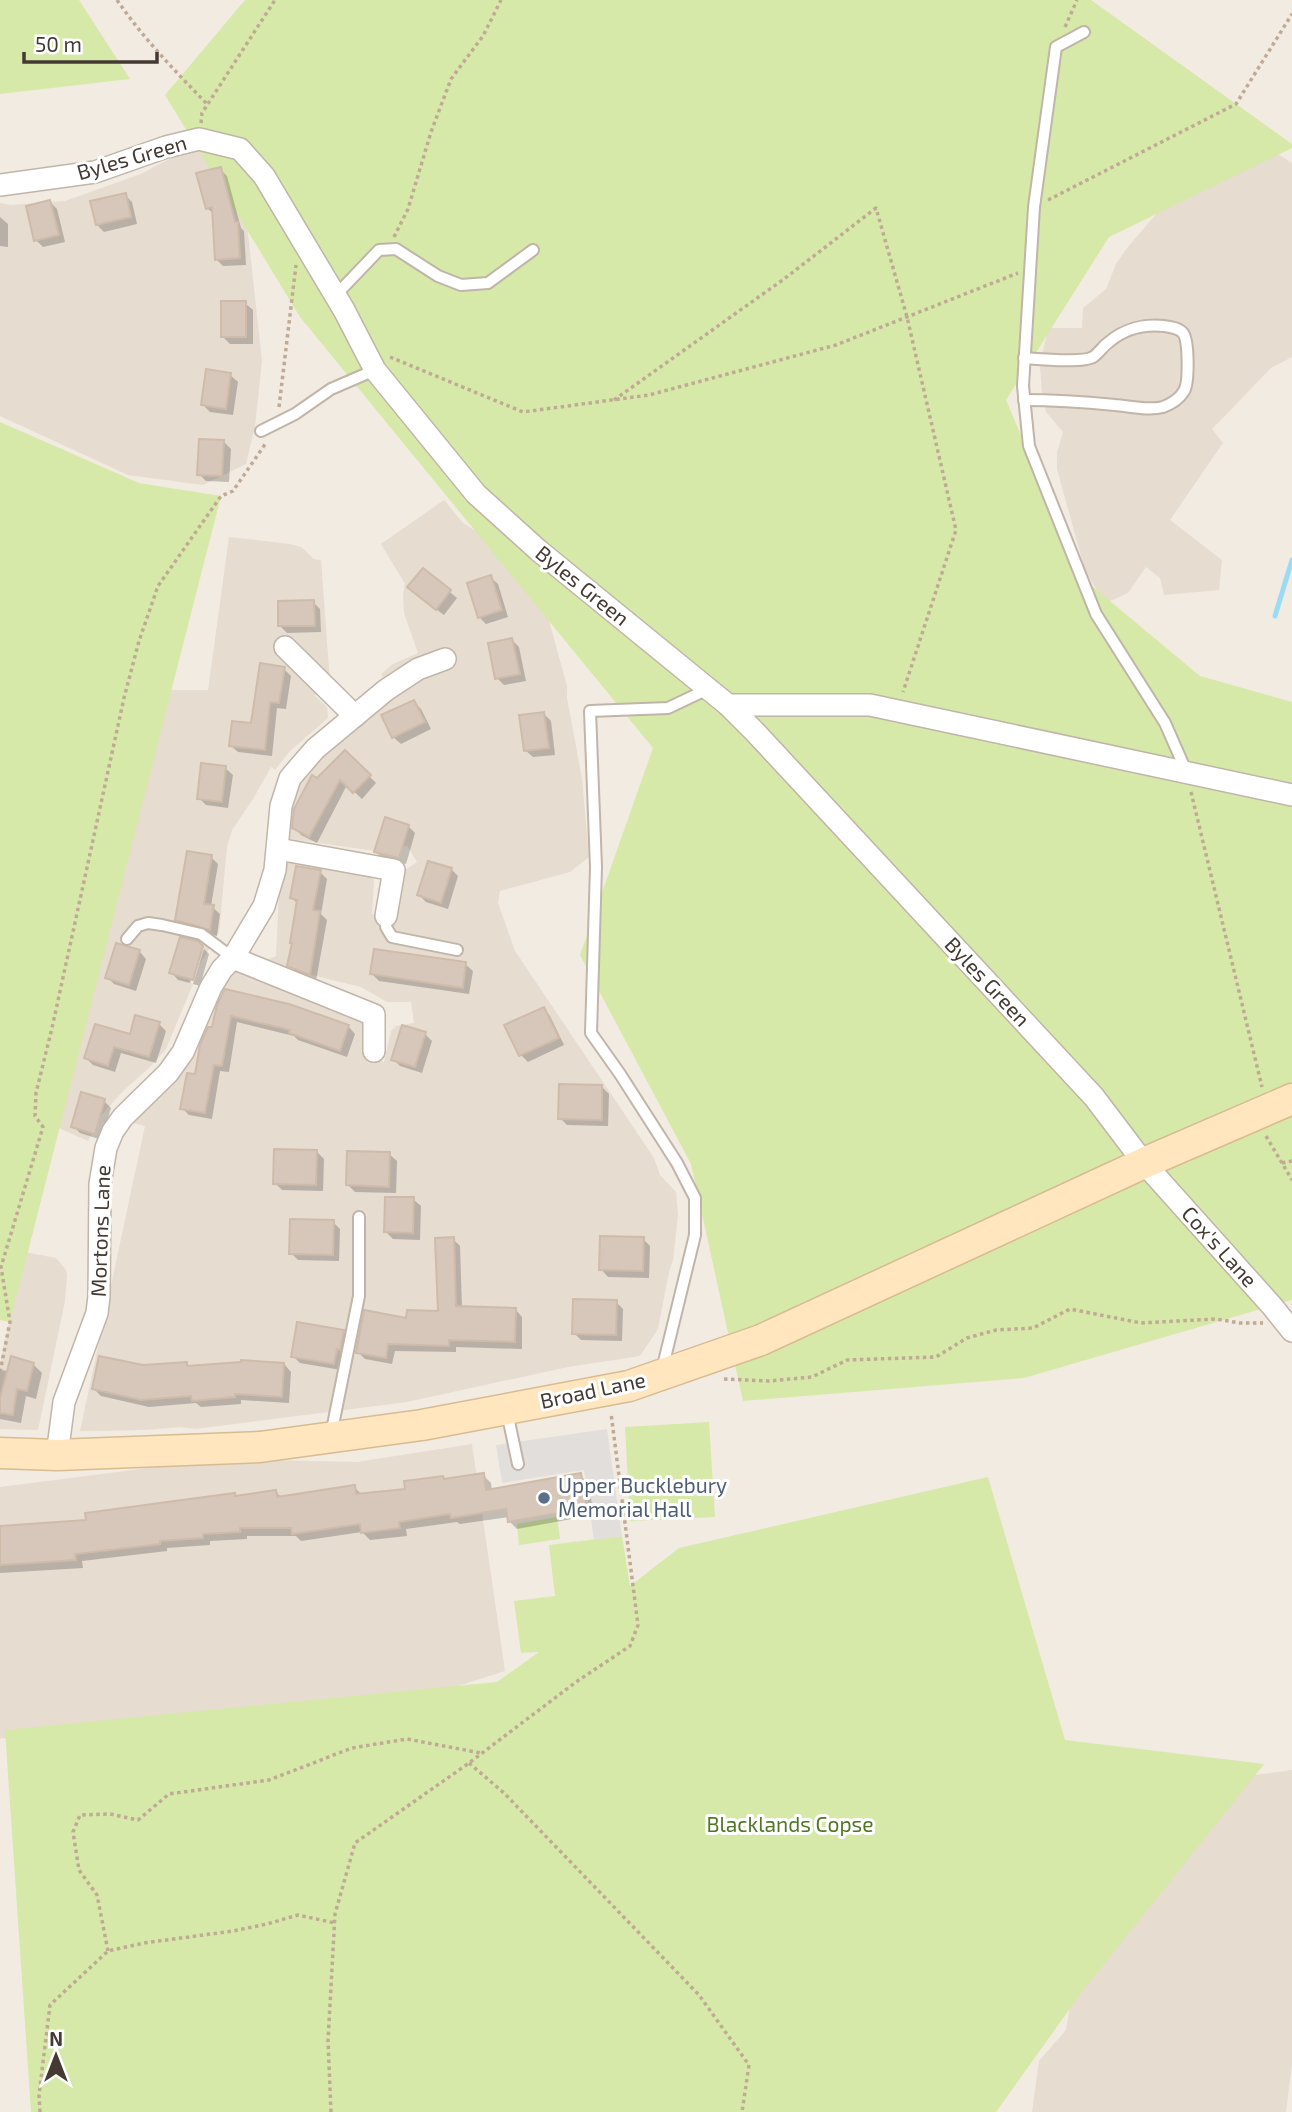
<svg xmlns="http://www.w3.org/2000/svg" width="1292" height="2112" viewBox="0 0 1292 2112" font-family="'Exo 2',sans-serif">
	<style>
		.residential { fill: #e6dcd0 }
		.green { fill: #d6e9a8 }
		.parking { fill: #e2dedb }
		.shadow { fill: #0003 }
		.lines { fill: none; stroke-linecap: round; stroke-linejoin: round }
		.stream { stroke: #9adcf3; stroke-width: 5 }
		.building { fill: #d7c7ba; stroke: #cfbbaa; stroke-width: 2 }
		.lane-casing { stroke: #c1b4a8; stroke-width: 14 }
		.street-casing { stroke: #c1b4a8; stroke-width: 24 }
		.secondary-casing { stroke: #d8bb91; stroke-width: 33 }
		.path { stroke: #c0aa95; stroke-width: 3.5; stroke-dasharray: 3.5 3.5; stroke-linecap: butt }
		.lane { stroke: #fff; stroke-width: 10 }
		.street { stroke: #fff; stroke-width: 21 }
		.secondary { stroke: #ffe6bf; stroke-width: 30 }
		.service-dot { fill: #5c6f8a; stroke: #fff; stroke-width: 2.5 }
		.labels { text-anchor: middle; stroke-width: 6; stroke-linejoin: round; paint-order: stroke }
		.street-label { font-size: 21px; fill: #443a33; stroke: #fff }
		.service-label { font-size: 21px; fill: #4e5e75; stroke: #fff; text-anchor: start }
		.park-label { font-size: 21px; fill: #507824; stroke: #fff }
	</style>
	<rect width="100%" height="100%" fill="#f2ebe2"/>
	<g class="residential">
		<path d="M1236,127L1292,163V357L1271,368L1212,429L1223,443L1170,520L1222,560L1219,590L1164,595L1160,578L1146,567L1128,593L1104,604L1084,567L1057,469V452L1063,432L1046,412L1042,392L1040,366L1048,328H1082L1083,308L1106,289L1116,264L1127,248L1181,185Z"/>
		<path d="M188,149L216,151L245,206L262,361L255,426L246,464L203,485L128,475L0,416V203L11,205L65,201L141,174Z"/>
		<path d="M444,500L463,523L510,552L542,595L567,686V698L582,779L589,857L570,872L500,891L498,903L515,951L654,1158L660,1175L676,1192L678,1215L673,1260L669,1272L658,1329L640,1356L568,1367L407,1402L195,1429L180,1427L146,1430L80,1431L145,1126L133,1123L169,1083L223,978L234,970L253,973L371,1017L368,1052L384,1062L391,1031L396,1026L414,1023L411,1002H387L361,987L283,968L267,960L276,956L279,893L277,888L286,863L298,862L369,875L374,880L372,914L392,919L398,875L417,862L407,845L393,853H389L291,839L284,832L286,806L310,764L391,689L381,674L393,664L418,653L404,613L403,594L405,584L381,544Z"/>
		<path d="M229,537L290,544L301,547L314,559L321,560L330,682L315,696L327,707L328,718L289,752L275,770L271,767L253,799L232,830L227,847L219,932L189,982L193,984L166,1049L150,1067L123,1091L100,1117L88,1141L50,1124L140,690H208Z"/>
		<path d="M24,1252L56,1258L66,1270L67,1275L65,1301L38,1430L0,1429V1364Z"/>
		<path d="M472,1444L505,1671L323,1729L27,1744L3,1738L0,1739V1487L219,1459L357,1462Z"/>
		<path d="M1292,1770V2064L1286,2112H1032L1039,2061L1066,2030L1084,1923L1088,1798Z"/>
	</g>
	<g class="green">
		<path d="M0,0H79L130,79L0,94Z"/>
		<path d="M245,0H1091L1292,144V148L1109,237L1006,400L1081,577L1200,676L1292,702V1300L1024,1378L743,1401L691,1164L580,955L653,748L300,317L165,95Z"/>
		<path d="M0,422L139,483L221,496L10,1322L0,1320Z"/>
		<path d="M709,1422L715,1517L630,1521L625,1427Z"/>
		<path d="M988,1477L1065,1740L1264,1764L1081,1993L996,2112H31L5,1730L497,1682L539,1652L521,1653L514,1601L555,1596L549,1545L622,1536L630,1586L679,1548Z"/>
		<path d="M557,1517L560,1539L519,1545L517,1524Z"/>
	</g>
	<path class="parking" d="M607,1429L622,1536L594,1540L584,1470L502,1483L496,1445Z"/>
	<g class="shadow">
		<path d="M220,169L227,176L241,228L244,231L246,265L223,266L216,259L214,214L207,208Z"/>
		<path d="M125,195L132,202L137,224L104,232L97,225Z"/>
		<path d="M50,202L57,209L65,242L43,247L36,240Z"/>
		<path d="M0,217L8,224V247L0,246Z"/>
		<path d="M245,303L253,310V344H230L223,337Z"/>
		<path d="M230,375L238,382L233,415L210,412L203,405Z"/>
		<path d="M224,442L231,449L229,482L206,481L199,474Z"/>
		<path d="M423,570L457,598L444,615L416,594Z"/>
		<path d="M490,577L498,584L508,617L486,624L479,617Z"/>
		<path d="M313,602L320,609L321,632L287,633L280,626Z"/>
		<path d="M512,640L519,647L526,681L504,685L497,678Z"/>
		<path d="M284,669L291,676L286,709L277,708L272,756L238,752L230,745L253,725Z"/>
		<path d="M414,702L421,709L431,729L401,744L393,737Z"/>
		<path d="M544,714L551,721L555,755L533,757L525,750Z"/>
		<path d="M345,752L376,783L362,799L347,785L317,843L301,835L294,827L317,780Z"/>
		<path d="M225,768L233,775L228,808L206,805L199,798Z"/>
		<path d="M408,826L415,833L406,864L383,859L376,852Z"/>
		<path d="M211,857L218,864L211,906L220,914L217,936L184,927L177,919Z"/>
		<path d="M451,869L458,876L448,909L426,902L419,895Z"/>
		<path d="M320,872L327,879L321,914L327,920L316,981L296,972L289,965L294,944L298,904L292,898Z"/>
		<path d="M201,947L190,983L178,980L171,972Z"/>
		<path d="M204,949L209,954L200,986L193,984Z"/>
		<path d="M139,951L146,959L136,991L114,984L107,977Z"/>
		<path d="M465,964L473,971L469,994L379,981L372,974Z"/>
		<path d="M226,991L348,1026L355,1034L347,1057L298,1040L294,1036L237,1022L229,1072L220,1071L212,1119L189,1115L182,1108L197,1076Z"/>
		<path d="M543,1009L550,1016L564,1045L528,1062L521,1055Z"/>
		<path d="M159,1024L166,1031L156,1063L121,1053L115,1072L93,1065L86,1058Z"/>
		<path d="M425,1034L432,1041L422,1073L400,1066L393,1059Z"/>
		<path d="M602,1087L609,1094L608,1126L567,1125L560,1118Z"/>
		<path d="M104,1101L111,1108L102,1140L80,1133L73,1126Z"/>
		<path d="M317,1152L324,1159L323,1191L282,1190L275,1183Z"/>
		<path d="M389,1154L397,1161L396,1193L355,1192L348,1185Z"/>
		<path d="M413,1199L421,1206L420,1240L393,1239L386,1232Z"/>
		<path d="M333,1222L340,1229L339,1261L298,1260L291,1253Z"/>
		<path d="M453,1239L460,1246L462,1308L515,1309L522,1317V1349L456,1347V1352L395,1351L392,1364L365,1359L358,1352L408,1320L439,1313Z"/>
		<path d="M643,1239L650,1246L649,1278L608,1277L601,1269Z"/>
		<path d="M616,1302L623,1309L622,1341L581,1340L574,1333Z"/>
		<path d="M343,1332L350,1339L341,1370L300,1363L293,1356Z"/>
		<path d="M33,1364L42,1373L36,1399L26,1396L21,1423L0,1419V1370L9,1371Z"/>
		<path d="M186,1364L190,1368L284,1364L291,1372L289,1403L241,1400V1404L201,1407L196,1403L149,1407L101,1396L94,1389L143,1367Z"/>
		<path d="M483,1475L491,1483L492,1491L580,1475L588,1483L594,1515L517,1529L509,1521V1517L460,1524L457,1522L406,1529L407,1536L370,1540L362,1532L301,1541L296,1536H247V1539L210,1541V1545L167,1548V1551L82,1561L83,1568L0,1573V1528L88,1522L234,1495L237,1497L276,1492L282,1498L354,1487L362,1495L407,1490L445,1481Z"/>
	</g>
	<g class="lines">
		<path class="stream" d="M1275,616L1292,560"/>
	</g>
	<g class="building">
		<path d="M221,167L235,222H238L240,258L215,260L212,207L206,209L196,173Z"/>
		<path d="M126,193L131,217L96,225L90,201Z"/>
		<path d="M50,200L59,235L34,241L26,206Z"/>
		<rect x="221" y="301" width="25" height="36"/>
		<path d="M206,369L231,373L226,409L201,405Z"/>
		<path d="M199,439L224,440L222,476L197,475Z"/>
		<path d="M423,568L451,590L436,610L407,587Z"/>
		<path d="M491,575L502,610L478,618L467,583Z"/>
		<path d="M314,600L315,626H278V601Z"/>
		<path d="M512,638L520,674L495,679L488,643Z"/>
		<path d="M260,663L285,667L279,703L270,702L265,750L229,746L232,721L251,723Z"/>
		<path d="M414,700L425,722L392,738L381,715Z"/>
		<path d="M544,712L549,748L524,751L519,715Z"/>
		<path d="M345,750L371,775L353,793L340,780L309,837L292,828L294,809L312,775L317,778Z"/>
		<path d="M201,763L226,766L222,802L197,799Z"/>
		<path d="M385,817L409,825L399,858L374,852Z"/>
		<path d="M187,851L212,855L204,904L214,905L210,930L175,920Z"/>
		<path d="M428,861L452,868L441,903L417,895Z"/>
		<path d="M296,866L321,870L313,910L320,911L310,975L287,966L292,943H290L297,900L290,898Z"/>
		<path d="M180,937L198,941L203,946L193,980L169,973Z"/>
		<path d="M116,943L140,950L129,985L105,978Z"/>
		<path d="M374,949L466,962L463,988L370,974Z"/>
		<path d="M225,989L289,1004L349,1025L340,1051L289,1033L290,1030L231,1016L222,1066L214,1065L205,1113L180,1109L187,1073L195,1074L200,1045L208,1027H212L217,1005Z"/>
		<path d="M544,1007L559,1038L519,1056L504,1025Z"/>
		<path d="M135,1015L160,1022L149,1057L114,1047L108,1066L84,1058L95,1024L130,1034Z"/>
		<path d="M402,1025L426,1032L415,1067L391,1060Z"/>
		<path d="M559,1084L602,1085V1120L558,1119Z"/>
		<path d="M81,1092L105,1099L95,1134L71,1127Z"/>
		<path d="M274,1149L317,1150L316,1185L273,1184Z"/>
		<path d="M347,1151L390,1152L389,1187L346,1185Z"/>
		<path d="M385,1197H414L413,1233L384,1232Z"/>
		<path d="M290,1219L334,1220L333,1255L289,1254Z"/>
		<path d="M600,1236L644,1237L643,1271L599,1270Z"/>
		<path d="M454,1237L456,1306L516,1308L515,1342L449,1340V1346L388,1344L386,1358L356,1353L364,1310L406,1318L407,1310L438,1311L435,1238Z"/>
		<path d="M573,1299L617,1300L616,1335L572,1334Z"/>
		<path d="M297,1322L344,1330L340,1350L337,1349L334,1364L291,1357Z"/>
		<path d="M11,1356L34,1363L27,1391L17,1389L13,1415L0,1413V1398Z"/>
		<path d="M99,1356L143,1365L187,1362V1366L241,1362V1360L284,1363L282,1397L235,1394V1397L192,1401L191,1396L141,1400L92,1389Z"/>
		<path d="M484,1473L486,1490L581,1473L587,1508L508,1522L506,1509L451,1518L450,1514L399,1522L400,1528L361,1533L360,1524L292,1534L291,1528H240V1532L203,1534V1538L160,1541V1544L75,1554L76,1560L0,1565V1526L86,1520L85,1513L235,1493V1496L276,1490L277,1497L355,1485L356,1494L405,1489L404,1481L443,1476L444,1479Z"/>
	</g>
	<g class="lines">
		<defs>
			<g id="lane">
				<path d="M1084,32L1056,47L1034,207L1023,386L1029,446L1096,614L1165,723L1187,773"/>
				<path d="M335,296L379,250L396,249L438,276L461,285L488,283L533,250"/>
				<path d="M1024,400C1055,400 1084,402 1115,405C1129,406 1148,411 1163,407C1171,404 1180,398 1184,391C1189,383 1189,341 1183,333C1179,328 1171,327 1164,326C1144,324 1124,329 1109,342C1103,346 1099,353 1093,357C1083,363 1039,359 1024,358"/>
				<path d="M261,431L295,414L331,389L375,370"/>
				<path d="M386,916V927L392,937L457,950"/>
				<path d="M127,939L138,926L148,923L162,925L201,934L233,958"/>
				<path d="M662,1370L695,1235V1198L677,1163L620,1074L591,1033L596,867L590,711L668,708L708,689"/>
				<path d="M507,1412L518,1464"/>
				<path d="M331,1435L359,1296V1217"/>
			</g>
			<g id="street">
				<path d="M0,185L95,172L166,147L199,139L240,149L264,176L344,310L375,370L476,494L538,550L728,705L755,732L1094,1097L1144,1163L1272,1306L1292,1331"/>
				<path d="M285,647L355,716"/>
				<path d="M728,705H870L1292,795"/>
				<path d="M278,849L394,870L386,916"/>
				<path d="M233,958L374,1015V1051"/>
				<path d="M57,1455L64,1402L97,1313L99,1296L100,1184L106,1148L113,1131L123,1117L168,1073L183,1052L211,987L222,969L233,958L264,906L275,870L281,806L290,778L315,749L386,690L418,669L445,659"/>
			</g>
			<path id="secondary" d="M0,1453L57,1455L260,1447L422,1425L629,1386L761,1340L1144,1163L1292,1099"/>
		</defs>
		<use href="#lane" class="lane-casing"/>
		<use href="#street" class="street-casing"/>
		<use href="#secondary" class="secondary-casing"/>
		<g class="path">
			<path d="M117,0C143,38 175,71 207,104"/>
			<path d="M1065,27L1077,0"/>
			<path d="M201,123L202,113L275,0"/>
			<path d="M1048,200L1236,104L1292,14"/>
			<path d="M394,237L408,209L431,132L451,79L483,36L501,0"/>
			<path d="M390,357L523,412L649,395L836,345L1018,273"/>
			<path d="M614,400L784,279L876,208L907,317L956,530L903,692"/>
			<path d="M279,407L296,265"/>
			<path d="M1191,792L1262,1087"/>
			<path d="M1266,1136L1292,1180"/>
			<path d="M1282,1163L1292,1161"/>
			<path d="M0,1372L10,1322L1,1267L43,1127L35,1116L36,1093L52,1028L124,698L139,641L158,586L221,496L233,491L266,443"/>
			<path d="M724,1379L769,1381L812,1377L847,1360L936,1357L967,1338L996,1330L1033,1328L1070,1309L1141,1323L1216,1319L1240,1323H1263"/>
			<path d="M469,1763L504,1793L699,1995L749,2065L742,2112"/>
			<path d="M108,1951L97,1895L79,1870L73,1832L80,1815L110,1814L138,1820L169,1794L269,1780L352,1748L407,1739L481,1753"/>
			<path d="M40,2112L39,2095L50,2005L108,1951L144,1943L233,1931L267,1924L298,1915L335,1923"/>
			<path d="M331,2112L328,2041L335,1914L355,1843L469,1763L576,1682L630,1646L638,1625L611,1413"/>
		</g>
		<use href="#lane" class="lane"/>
		<use href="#street" class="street"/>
		<use href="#secondary" class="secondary"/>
	</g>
	<circle class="service-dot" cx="544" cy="1498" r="7"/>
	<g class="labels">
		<g class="street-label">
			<text transform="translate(132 158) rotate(-16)" y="7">Byles Green</text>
			<text transform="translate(582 586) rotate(39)" y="7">Byles Green</text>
			<text transform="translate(987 982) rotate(47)" y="7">Byles Green</text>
			<text transform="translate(101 1231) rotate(-88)" y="7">Mortons Lane</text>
			<text transform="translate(1219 1247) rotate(48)" y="7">Cox's Lane</text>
			<text transform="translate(593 1391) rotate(-12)" y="7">Broad Lane</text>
		</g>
		<g class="service-label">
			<text x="558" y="1493">Upper Bucklebury<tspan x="558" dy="24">Memorial Hall</tspan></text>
		</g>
		<g class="park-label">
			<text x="790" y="1832">Blacklands Copse</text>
		</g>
	</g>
	<g transform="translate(56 2056)" stroke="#ffffff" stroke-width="5" paint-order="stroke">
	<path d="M0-5L12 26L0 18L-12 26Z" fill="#443a33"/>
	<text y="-10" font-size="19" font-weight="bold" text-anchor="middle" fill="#443a33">N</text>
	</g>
	<path d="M24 52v10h133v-10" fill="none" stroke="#443a33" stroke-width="3.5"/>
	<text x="35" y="52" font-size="21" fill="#443a33" stroke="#ffffff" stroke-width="5" paint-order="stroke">50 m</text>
</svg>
